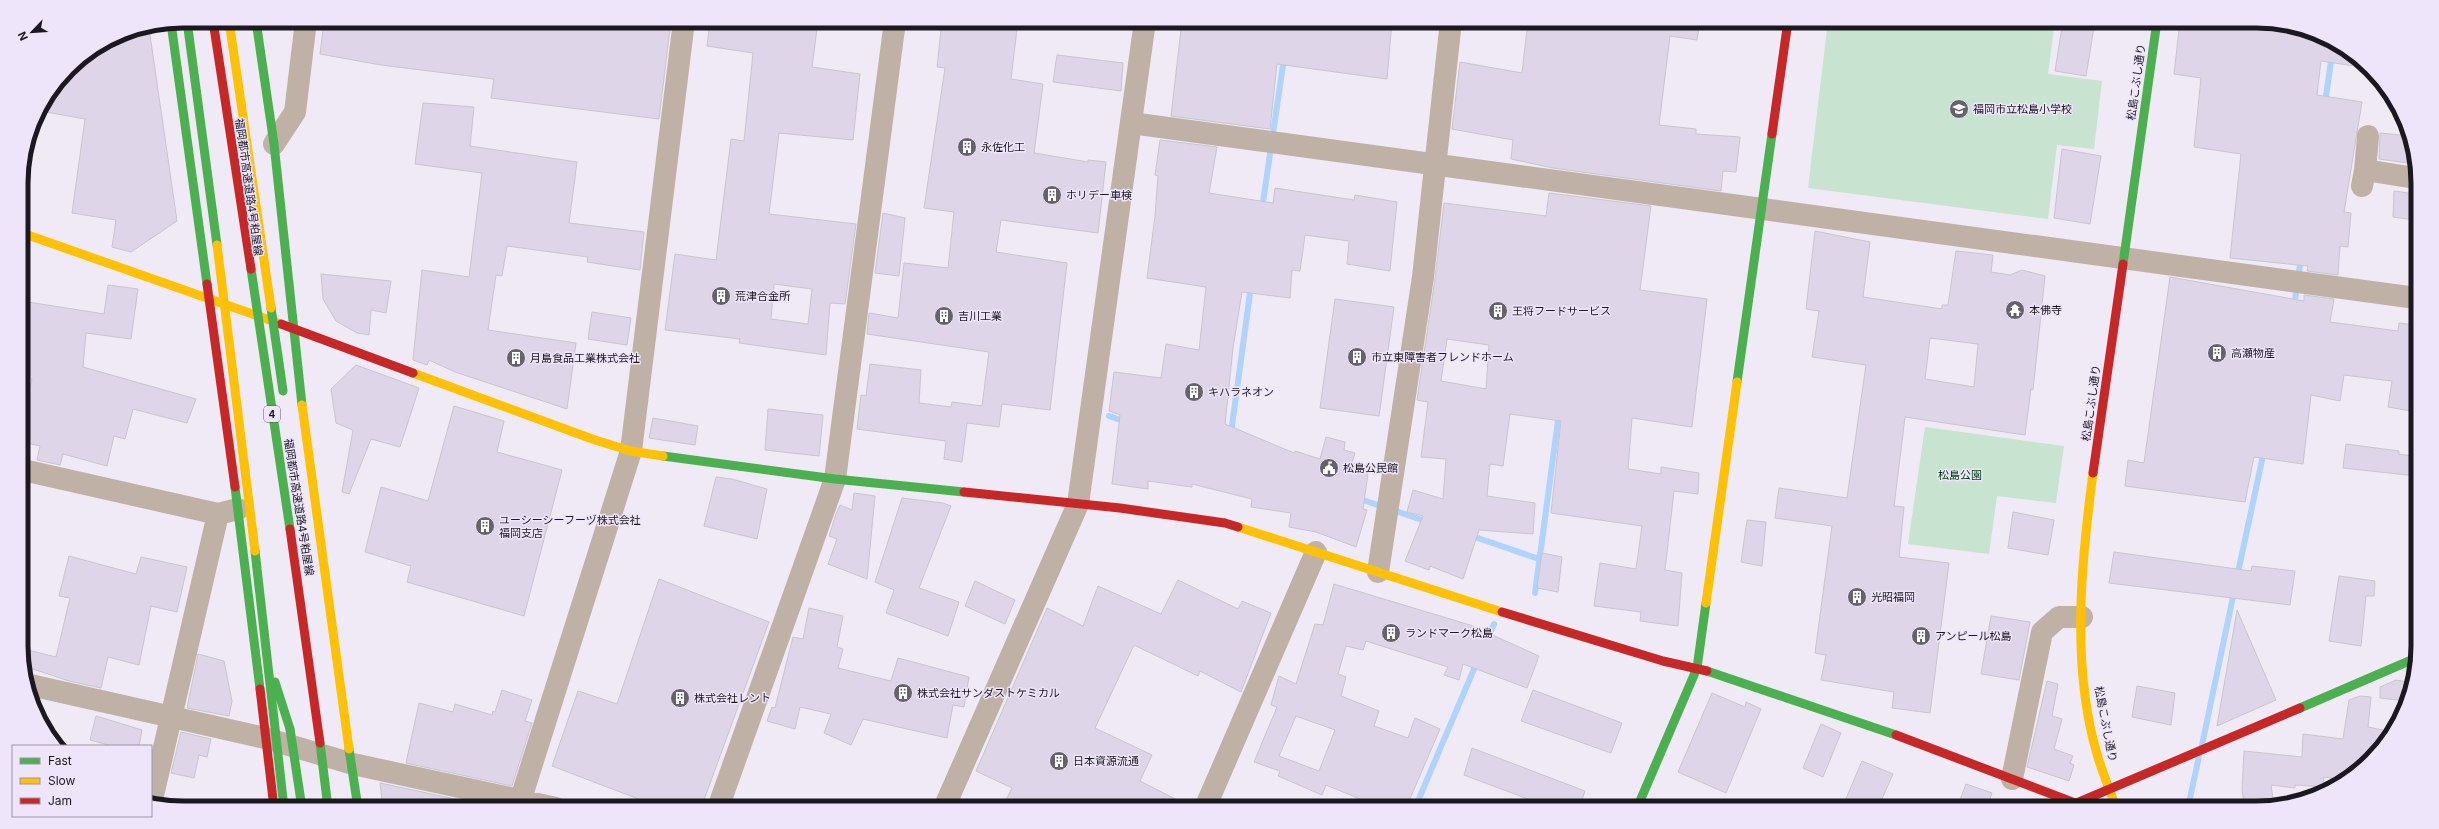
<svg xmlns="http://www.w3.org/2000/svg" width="2439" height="829" font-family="Inter,'Noto Sans JP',sans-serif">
<rect width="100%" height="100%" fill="#efeaf6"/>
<!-- green -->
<path fill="#c8e3cf" d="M1828 21H2055L2048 74 2102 81 2094 149 2057 145 2048 219 1808 188Z
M1925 427 2064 446 2056 503 1997 496 1989 554 1908 544Z"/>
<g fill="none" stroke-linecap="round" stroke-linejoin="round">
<!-- stream -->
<path stroke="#afd3fc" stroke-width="6" d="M2325 103 2334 41
M1262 209 1284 58
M2294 307 2301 258
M1109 416 1126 422
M1231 433 1251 286
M1357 498 1428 522
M1469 535 1539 559
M2237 577 2264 451
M1535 593 1559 413
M1487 641 1494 624
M2202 745 2234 592
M1415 808 1477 662
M2188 808 2199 756"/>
</g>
<!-- building -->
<path fill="#dfd5e9" stroke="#c8c5cd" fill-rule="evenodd" d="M324 21H671L659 119 491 98 494 79 381 65 320 54Z
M710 21H818L812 67 860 74 853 140 779 133 769 214 856 224 845 304 830 303 826 355 739 343 740 339 665 330 675 254 716 260 731 139 744 141 753 53 707 46ZM774 284 812 289 808 324 771 319Z
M942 21H1018L1011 79 1043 84 1034 153 1088 162V160L1106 162 1098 233 1001 220 996 252 1067 263 1050 410 1002 404 999 427 967 423 962 462 944 459 946 441 857 429 861 395 866 396 870 364 921 370 919 403 951 407 952 402 982 406 989 352 867 334 869 313 898 318 904 263 948 268 954 212 924 208 945 68 937 67Z
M1182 21H1392L1387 79 1277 64 1270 129 1171 116Z
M1528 21H1700L1697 40 1670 36 1659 125 1696 129V134L1740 137 1736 172 1723 171 1721 191 1553 168 1511 159 1513 140 1452 129 1460 62 1522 73Z
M2063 21H2095L2086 76 2055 71Z
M2180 21H2256L2298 27 2337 43 2368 68 2321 61 2317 95 2362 102 2344 212 2351 213 2348 247 2340 246 2338 275 2307 271 2308 266 2230 258 2241 154 2194 147 2201 78 2174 74Z
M149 28 177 221 131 252 112 247 116 220 72 213 85 119 40 111 68 68 121 33Z
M1057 55 1123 63 1121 91 1053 82Z
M423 103 474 107 470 146 577 162 569 223 644 232 640 270 587 262 588 257 507 246 502 276 496 275 488 330 576 343 567 409 455 372 429 360 427 365 413 360 422 270 469 277 482 173 415 164Z
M2380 133 2410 136 2415 151V164L2379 159Z
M1160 140 1217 147 1209 193 1273 203 1275 188 1354 200 1355 195 1397 202 1390 271 1347 264 1349 241 1305 235 1300 271 1292 270 1290 298 1242 292 1233 348 1225 424 1294 453 1295 451 1320 459 1326 437 1345 442 1344 450 1355 453 1352 463 1369 466 1363 509 1367 510 1356 547 1316 532 1289 527 1291 513 1251 507 1252 499 1192 484V487L1148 481V489L1112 484 1120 415 1109 411 1114 372 1161 378 1166 344 1199 350 1206 287 1147 278 1155 216 1158 176 1155 175Z
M2062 149 2101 156 2090 224 2054 218Z
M2394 191 2415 194V220L2393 217Z
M1549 193 1651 206 1640 290 1707 299 1692 427 1632 418 1628 469 1661 474V467L1699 473 1698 494 1674 491 1665 570 1682 573 1678 626 1640 621 1641 612 1594 606 1600 563 1636 569 1642 526 1551 513 1561 421 1510 414 1503 466 1490 464 1487 496 1535 503 1533 534 1479 530 1463 579 1430 566 1429 570 1405 561 1423 516 1407 512 1413 490 1443 499 1446 459 1421 457 1428 402 1417 400 1435 279 1444 203 1546 216ZM1447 339 1489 345 1486 389 1441 381Z
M883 213 905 218 899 276 875 273Z
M1815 231 1870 242 1863 297 1942 309V305H1948L1956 251 1993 255 1991 272 2010 275 2022 270 2045 276 2033 390 2031 389 2025 435 1905 417 1894 506 1904 507 1899 557 1949 563 1930 713 1892 708 1894 692 1821 680 1826 655 1815 653 1832 526 1775 518 1779 488 1847 498 1866 365 1812 357 1819 311 1806 309ZM1930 338 1978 344 1974 387 1925 379Z
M321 274 391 281 386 313 371 310 369 335 357 333 336 321 323 299Z
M2170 277 2304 301V295L2334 299 2330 322 2398 331 2399 323 2416 325 2417 412 2388 407 2392 381 2344 375 2340 401 2311 395 2303 464 2254 457 2245 502 2125 486 2128 460 2144 463Z
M108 285 138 289 131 339 86 333 83 367 196 399 187 423 133 409 125 439 114 436 107 466 63 454 60 465 37 460 40 446 23 442V418L32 379 22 377V301L104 314Z
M1335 299 1394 307 1379 416 1320 408Z
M592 312 631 318 627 345 588 339Z
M356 365 419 388 400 447 371 439 349 494 342 492 353 430 336 423 331 389Z
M454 406 504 421 497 452 562 470 524 616 407 582 411 566 365 552 381 487 428 501Z
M768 409 823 415 819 456 765 450Z
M653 418 698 426 695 445 649 438Z
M2346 444 2399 451V454L2417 457V476L2343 468Z
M716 477 732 479 767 489 757 539 704 526Z
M854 493 875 496 867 579 828 564 837 539 829 536 836 514 840 505 852 510Z
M902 498 943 503 951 506 919 588 959 602 948 636 886 613 894 590 875 582Z
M2013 512 2054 520 2048 555 2008 548Z
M1747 520 1766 522 1762 566 1741 562Z
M2114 552 2251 571 2252 566 2295 571 2290 605 2109 583Z
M1542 553 1562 557 1558 592 1537 588Z
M69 556 136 574 141 557 187 567 177 612 151 606 139 665 108 657 101 688 69 681 24 666V649L56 657 70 598 59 596Z
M2339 576 2375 581 2374 596H2366L2361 646 2329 641Z
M659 579 769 622 701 808H662L552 766 578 691 617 704Z
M1178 580 1238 609 1242 601 1271 613 1241 692 1200 671 1198 676 1134 645 1095 728 1152 755 1140 781 1193 808H1002L1012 788 976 771 1047 608 1083 626 1098 586 1161 614Z
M975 581 1015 600 1005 624 965 606Z
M1334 584 1470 625 1539 656 1527 688 1463 664 1459 680 1444 675 1448 667 1366 641 1363 650 1346 646 1338 674 1346 677 1341 696 1379 711 1374 726 1408 738 1415 718 1440 729 1406 808H1382L1326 785 1322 795 1278 776 1280 771 1254 762 1277 707 1271 705 1279 676 1296 684 1315 624 1323 625ZM1296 716 1335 730 1319 771 1279 756Z
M809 608 843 616 837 647 843 649 838 668 891 681 898 658 969 677 964 707 953 705 947 738 863 719 851 745 824 733 831 714 800 707 795 729 767 721 772 707 775 708 793 637 803 639Z
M2237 610 2276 700 2217 726Z
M1991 616 2030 622 2019 680 1981 674Z
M198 654 224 661 232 701 229 716 187 708Z
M2396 680 2413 683 2407 701 2380 698V687Z
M2047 681 2058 684 2052 716 2062 719 2054 749 2073 756 2070 763 2074 765 2069 781 2027 767Z
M2137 686 2175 693 2171 725 2132 717Z
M502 690 532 700 525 721 532 723 512 786 406 763 419 703 453 712 455 704 492 715 493 711 495 712Z
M1533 690 1622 723 1611 753 1521 721Z
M1712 693 1745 707 1746 702 1761 709 1726 793 1678 772Z
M2360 696 2371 697 2368 727 2393 732 2355 774 2345 780 2324 777 2323 787 2295 785V788L2271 785 2274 806 2245 808 2242 790 2244 751 2302 757 2303 734 2343 739 2349 700Z
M96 716 142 730 139 746H112L90 740Z
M1821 724 1841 733 1823 777 1803 768Z
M181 732 211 739 207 757 199 755 194 778 171 773Z
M1472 748 1585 791 1579 808H1552L1464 775Z
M1862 761 1893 774 1878 808H1842Z
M380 783 497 808H383Z
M1966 784 1992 793 1987 808H1957Z"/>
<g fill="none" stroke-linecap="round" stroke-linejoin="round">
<!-- street -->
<path stroke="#c0b1a6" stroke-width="22" d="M1131 123 2416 298
M274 144 295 112 306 21
M2365 170 2368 136
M2362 186 2365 170 2415 178
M23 470 218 514
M1378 572 1423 277 1451 21
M26 684 265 738 353 764 556 808
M2012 779 2042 632 2059 617H2082
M151 804 218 514 238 509
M518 808 631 451 684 21
M718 808 835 479 895 21
M944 808 1078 504 1145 21
M1205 808 1316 552"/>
<!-- fast -->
<path stroke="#4caf50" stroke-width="9" d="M256 21 274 144 302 405
M171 23 207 284
M2123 264 2157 21
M1737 382 1772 134
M663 456 835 479 964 492
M235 487 260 689
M1707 671 1896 735
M275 682 290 729
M2300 708 2416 658
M349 749 358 808
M1637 808 1697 668 1706 603"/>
<!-- slow -->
<path stroke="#ffc107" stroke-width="9" d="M22 233 281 324
M413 373 595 440 631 451 663 456
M302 405 349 749
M2093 473C2081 563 2071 666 2097 754 2102 772 2110 790 2116 808
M1238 527 1502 612
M1706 603 1737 382"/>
<!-- jam -->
<path stroke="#c62828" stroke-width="9" d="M1772 134 1788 21
M207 284 235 487
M281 324 413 373
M2093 473 2123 264
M964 492 1120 508 1225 523 1238 527
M1502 612 1663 661 1707 671
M260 689 273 799
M1896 735 2075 803
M2065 808 2300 708"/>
<!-- fast-bridge -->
<path stroke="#4caf50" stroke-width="9" d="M187 21 217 245
M251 269 290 529
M271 308 283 391
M255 551 284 808
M290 729 302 808
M320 743 328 808"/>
<!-- slow-bridge -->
<path stroke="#ffc107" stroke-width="9" d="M229 21 271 308
M217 245 255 551"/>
<!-- jam-bridge -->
<path stroke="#c62828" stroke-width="9" d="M213 21 251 269
M290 529 320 743"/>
</g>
<!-- icons -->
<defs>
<symbol id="school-disc" viewBox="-11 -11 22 22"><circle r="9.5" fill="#65626a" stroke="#eee5fb"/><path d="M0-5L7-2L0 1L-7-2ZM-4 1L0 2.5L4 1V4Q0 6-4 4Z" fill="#fff"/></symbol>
<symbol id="building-disc" viewBox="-11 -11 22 22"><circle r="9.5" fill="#65626a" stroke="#eee5fb"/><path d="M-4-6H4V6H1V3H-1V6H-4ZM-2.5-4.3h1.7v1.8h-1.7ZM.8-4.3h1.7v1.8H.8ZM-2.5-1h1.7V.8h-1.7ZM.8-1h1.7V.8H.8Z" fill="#fff"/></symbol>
<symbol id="temple-disc" viewBox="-11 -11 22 22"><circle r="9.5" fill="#65626a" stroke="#eee5fb"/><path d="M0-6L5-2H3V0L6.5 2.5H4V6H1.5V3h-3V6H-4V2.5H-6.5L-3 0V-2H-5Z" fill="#fff"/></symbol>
<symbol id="civic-disc" viewBox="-11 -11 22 22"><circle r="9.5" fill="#65626a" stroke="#eee5fb"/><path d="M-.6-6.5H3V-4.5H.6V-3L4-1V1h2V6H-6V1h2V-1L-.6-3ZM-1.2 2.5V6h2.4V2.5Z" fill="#fff"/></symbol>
</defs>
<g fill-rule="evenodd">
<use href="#school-disc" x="1948" y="98" width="22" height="22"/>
<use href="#building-disc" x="956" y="136" width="22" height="22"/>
<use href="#building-disc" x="1041" y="184" width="22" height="22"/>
<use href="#building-disc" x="710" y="285" width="22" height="22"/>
<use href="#temple-disc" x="2004" y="299" width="22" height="22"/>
<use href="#building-disc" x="1487" y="300" width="22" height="22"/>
<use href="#building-disc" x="933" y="305" width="22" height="22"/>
<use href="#building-disc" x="2206" y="342" width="22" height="22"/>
<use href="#building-disc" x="1346" y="346" width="22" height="22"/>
<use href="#building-disc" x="505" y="347" width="22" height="22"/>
<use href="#building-disc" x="1183" y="381" width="22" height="22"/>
<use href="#civic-disc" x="1318" y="457" width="22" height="22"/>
<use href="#building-disc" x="474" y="515" width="22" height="22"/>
<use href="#building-disc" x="1846" y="586" width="22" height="22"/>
<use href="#building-disc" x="1380" y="622" width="22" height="22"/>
<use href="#building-disc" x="1910" y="625" width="22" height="22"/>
<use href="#building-disc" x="892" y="682" width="22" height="22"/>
<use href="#building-disc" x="669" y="687" width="22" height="22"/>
<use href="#building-disc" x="1048" y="750" width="22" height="22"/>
</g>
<g text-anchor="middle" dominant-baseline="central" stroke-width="3" stroke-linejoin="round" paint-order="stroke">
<!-- shield labels -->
<rect fill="#eee5fb" stroke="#5a5661" stroke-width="1" x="264" y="406" width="16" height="16" rx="3"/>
<g font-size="10" font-weight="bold" fill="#1b181f">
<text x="272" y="414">4</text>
</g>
<!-- street labels -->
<g font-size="11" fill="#1b181f" stroke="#eee5fb">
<text transform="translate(2136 82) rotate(-82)">松島こぶし通り</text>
<text transform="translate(249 187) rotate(82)">福岡都市高速道路4号粕屋線</text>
<text transform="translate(2091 403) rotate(-82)">松島こぶし通り</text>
<text transform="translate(299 507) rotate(81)">福岡都市高速道路4号粕屋線</text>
<text transform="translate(2106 724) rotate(79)">松島こぶし通り</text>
</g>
<!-- poi labels -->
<g font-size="11" fill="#1b181f" stroke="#eee5fb" text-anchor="start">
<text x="1973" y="109">福岡市立松島小学校</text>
<text x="981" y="147">永佐化工</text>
<text x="1066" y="195">ホリデー車検</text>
<text x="735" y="296">荒津合金所</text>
<text x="2029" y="310">本佛寺</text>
<text x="1512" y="311">王将フードサービス</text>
<text x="958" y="316">吉川工業</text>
<text x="2231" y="353">高瀬物産</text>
<text x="1371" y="357">市立東障害者フレンドホーム</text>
<text x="530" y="358">月島食品工業株式会社</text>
<text x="1208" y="392">キハラネオン</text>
<text x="1343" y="468">松島公民館</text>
<text x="499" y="520">ユーシーシーフーヅ株式会社<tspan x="499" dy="13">福岡支店</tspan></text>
<text x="1871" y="597">光昭福岡</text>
<text x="1405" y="633">ランドマーク松島</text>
<text x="1935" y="636">アンピール松島</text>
<text x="917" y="693">株式会社サンダストケミカル</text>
<text x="694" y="698">株式会社レント</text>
<text x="1073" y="761">日本資源流通</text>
</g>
<!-- park labels -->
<g font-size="11" fill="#023c14" stroke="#eee5fb">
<text x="1960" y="475">松島公園</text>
</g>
</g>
<!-- crop -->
<path d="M0 0H2439V829H0ZM183 28H2256A155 155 0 0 1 2411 183V646A155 155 0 0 1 2256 801H183A155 155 0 0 1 28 646V183A155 155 0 0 1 183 28Z" fill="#eee5fb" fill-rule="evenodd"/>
<path fill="none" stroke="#1b181f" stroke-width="5" d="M183 28H2256A155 155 0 0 1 2411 183V646A155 155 0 0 1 2256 801H183A155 155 0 0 1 28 646V183A155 155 0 0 1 183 28Z"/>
<!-- legend -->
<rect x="12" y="745" width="140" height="72" fill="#eee5fb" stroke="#9a93a3"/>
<rect x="20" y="758" width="20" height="6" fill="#4caf50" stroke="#9a93a3"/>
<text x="48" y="765" font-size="12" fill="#1b181f">Fast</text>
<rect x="20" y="778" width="20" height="6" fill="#ffc107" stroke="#9a93a3"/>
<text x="48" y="785" font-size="12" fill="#1b181f">Slow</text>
<rect x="20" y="798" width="20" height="6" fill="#c62828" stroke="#9a93a3"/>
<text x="48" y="805" font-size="12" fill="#1b181f">Jam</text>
<!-- north arrow -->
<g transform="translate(32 32) rotate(245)" stroke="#eee5fb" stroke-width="3" paint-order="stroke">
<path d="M0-3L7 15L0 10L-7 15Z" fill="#1b181f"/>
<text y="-6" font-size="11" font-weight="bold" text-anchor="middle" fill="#1b181f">N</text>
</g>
</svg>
